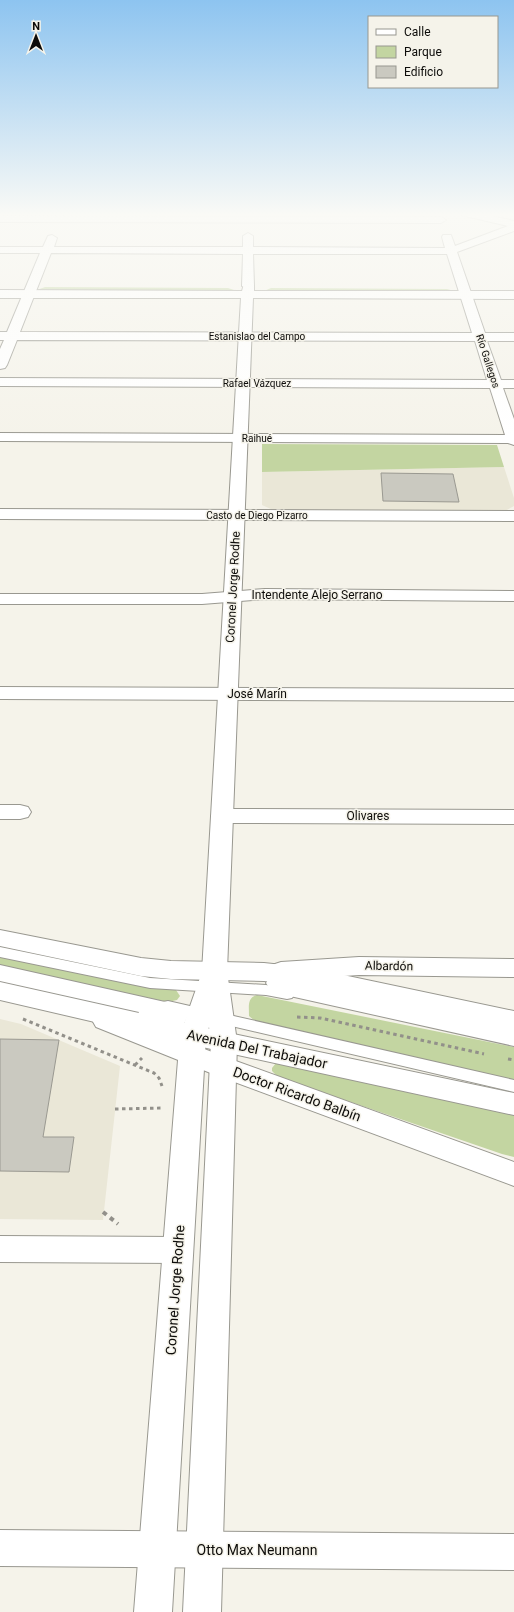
<svg xmlns="http://www.w3.org/2000/svg" width="514" height="1612" font-family="Roboto,sans-serif">
<rect width="100%" height="100%" fill="#f5f3ea"/>
<!-- built -->
<path fill="#eae7d7" d="M0 213H49L48 215 41 217 0 216Z
M504 467 514 498V506L505 511 273 510 262 505V472Z
M0 1019 21 1024 120 1066 103 1220 0 1219Z"/>
<!-- green -->
<path fill="#c3d5a1" d="M134 213H213L226 217 132 218Z
M270 213H434L435 217H258Z
M45 287 228 288 234 290H37Z
M271 288 447 289 454 291H264Z
M262 444 497 445 504 467 262 472Z
M0 955 176 990 180 996 177 1000 168 1002 0 966Z
M257 995 514 1047V1081L256 1022 249 1016C249 1006 247 998 257 995Z
M276 1063 514 1113V1157L502 1154 278 1077 272 1071V1068Z"/>
<!-- building -->
<path fill="#cac9c0" stroke="#9a9991" d="M381 473 453 474 459 502 383 501Z
M0 1039 59 1040 43 1137H74L69 1172 0 1171Z"/>
<g fill="none" stroke-linecap="round" stroke-linejoin="round">
<defs>
<path id="service" d="M0 947 150 978 266 985 292 990 295 994 292 998 287 999 266 995 150 988 0 957Z
M168 1001 514 1080V1092L163 1010 160 1006 163 1002Z"/>
<path id="pedestrian" d="M0 965 174 1004 182 1006 188 1015 184 1024C170 1031 154 1026 140 1022L137 1016 139 1012 0 981Z
M280 973 514 1023V1046L272 992 266 983 269 978Z"/>
<path id="minor" d="M460 213H478L514 221V231L457 252 485 333H514V341H487L501 380H514V388H503L514 419V445L508 443 0 441V433L505 435 490 388 0 386V378L487 380 475 341 17 340 7 365 5 368 0 369V349L4 340H0V332H7L40 253H0V247H43L48 236 52 235 57 238 54 247H243V236L248 233 253 236V247L445 248 442 237 443 235H451L455 246 508 226 461 215ZM51 253 243 254 242 286 248 289 254 286 253 254H447L472 333 20 332Z
M0 216 441 217 446 220 441 223 0 222Z
M0 509 514 511V521L0 519Z
M265 589 514 591V601L265 599 202 604H0V594H202Z
M0 687 514 689V701L0 699Z
M0 805H20L28 807 31 812 28 817 20 819H0Z
M222 809 514 810V824L222 823 214 821 211 816 214 811Z
M359 957 514 959V977L359 975 281 980 272 977 268 971 272 965 281 962Z
M105 1011 233 1060 514 1162V1186L213 1074 96 1027 92 1020 96 1013Z
M0 1236 178 1237 189 1241 193 1250 189 1259 178 1263 0 1262Z
M0 1530 514 1534V1570L0 1566Z"/>
<path id="secondary" d="M248 283 254 286V291H514V299L253 298 227 971 237 1042 221 1612H183L211 1042 209 1027 206 1035 172 1612H134L180 1035 202 972 241 298H0V290L242 291 244 284Z"/>
<path id="primary" d="M0 930 141 958 171 961 264 963 310 968 514 1011V1029L310 986 264 981 171 979 141 976 0 946Z
M0 982 224 1032 514 1093V1115L224 1052 0 1000Z"/>
</defs>
<!-- service casing -->
<use href="#service" stroke="#999890" stroke-width="2"/>
<!-- pedestrian casing -->
<use href="#pedestrian" stroke="#999890" stroke-width="2"/>
<!-- minor casing -->
<use href="#minor" stroke="#999890" stroke-width="2"/>
<!-- secondary casing -->
<use href="#secondary" stroke="#999890" stroke-width="2"/>
<!-- primary casing -->
<use href="#primary" stroke="#999890" stroke-width="2"/>
<!-- path-far1 -->
<path stroke="#92908a" stroke-width="3" stroke-dasharray="3.5 3.5" stroke-linecap="butt" d="M297 1017 320 1018 484 1054
M23 1019 154 1073 159 1078 162 1086
M508 1059 514 1060
M135 1065 142 1058
M115 1109 163 1108"/>
<!-- path -->
<path stroke="#92908a" stroke-width="4" stroke-dasharray="4.5 4.5" stroke-linecap="butt" d="M103 1212 118 1224"/>
<!-- service -->
<use href="#service" fill="#fff" fill-rule="evenodd"/>
<!-- pedestrian -->
<use href="#pedestrian" fill="#fff" fill-rule="evenodd"/>
<!-- minor -->
<use href="#minor" fill="#fff" fill-rule="evenodd"/>
<!-- secondary -->
<use href="#secondary" fill="#fff" fill-rule="evenodd"/>
<!-- primary -->
<use href="#primary" fill="#fff" fill-rule="evenodd"/>
</g>
<!-- sky -->
<linearGradient id="sky" x2="0" y2="1"><stop stop-color="#8dc4f0"/><stop offset="0.49" stop-color="#fafaf6"/><stop offset="1" stop-color="#fafaf6" stop-opacity="0"/></linearGradient>
<rect width="514" height="438" fill="url(#sky)"/>
<g text-anchor="middle" dominant-baseline="central" stroke-width="3" stroke-linejoin="round" paint-order="stroke">
<!-- far-street labels -->
<g font-size="10" fill="#0d0c0a" stroke="#f5f3ea">
<text x="257" y="336">Estanislao del Campo</text>
<text transform="translate(488 361) rotate(72)">Río Gallegos</text>
<text x="257" y="383">Rafael Vázquez</text>
<text x="257" y="438">Raihué</text>
<text x="257" y="515">Casto de Diego Pizarro</text>
</g>
<!-- street labels -->
<g font-size="12" fill="#0d0c0a" stroke="#f5f3ea">
<text transform="translate(233 587) rotate(-87)">Coronel Jorge Rodhe</text>
<text x="317" y="595">Intendente Alejo Serrano</text>
<text x="257" y="694">José Marín</text>
<text x="368" y="816">Olivares</text>
<text transform="translate(389 966) rotate(1)">Albardón</text>
</g>
<!-- near-street labels -->
<g font-size="14" fill="#0d0c0a" stroke="#f5f3ea">
<text transform="translate(257 1049) rotate(12)">Avenida Del Trabajador</text>
<text transform="translate(297 1094) rotate(20)">Doctor Ricardo Balbín</text>
<text transform="translate(175 1290) rotate(-86)">Coronel Jorge Rodhe</text>
<text x="257" y="1550">Otto Max Neumann</text>
</g>
</g>
<!-- legend -->
<rect x="368" y="16" width="130" height="72" fill="#f5f3ea" stroke="#989790"/>
<rect x="376" y="29" width="20" height="6" fill="#ffffff" stroke="#989790"/>
<text x="404" y="36" font-size="12" fill="#0d0c0a">Calle</text>
<rect x="376" y="46" width="20" height="12" fill="#c3d5a1" stroke="#989790"/>
<text x="404" y="56" font-size="12" fill="#0d0c0a">Parque</text>
<rect x="376" y="66" width="20" height="12" fill="#cac9c0" stroke="#989790"/>
<text x="404" y="76" font-size="12" fill="#0d0c0a">Edificio</text>
<!-- north arrow -->
<g transform="translate(36 36)" stroke="#f5f3ea" stroke-width="3" paint-order="stroke">
<path d="M0-3L7 15L0 10L-7 15Z" fill="#0d0c0a"/>
<text y="-6" font-size="11" font-weight="bold" text-anchor="middle" fill="#0d0c0a">N</text>
</g>
</svg>
